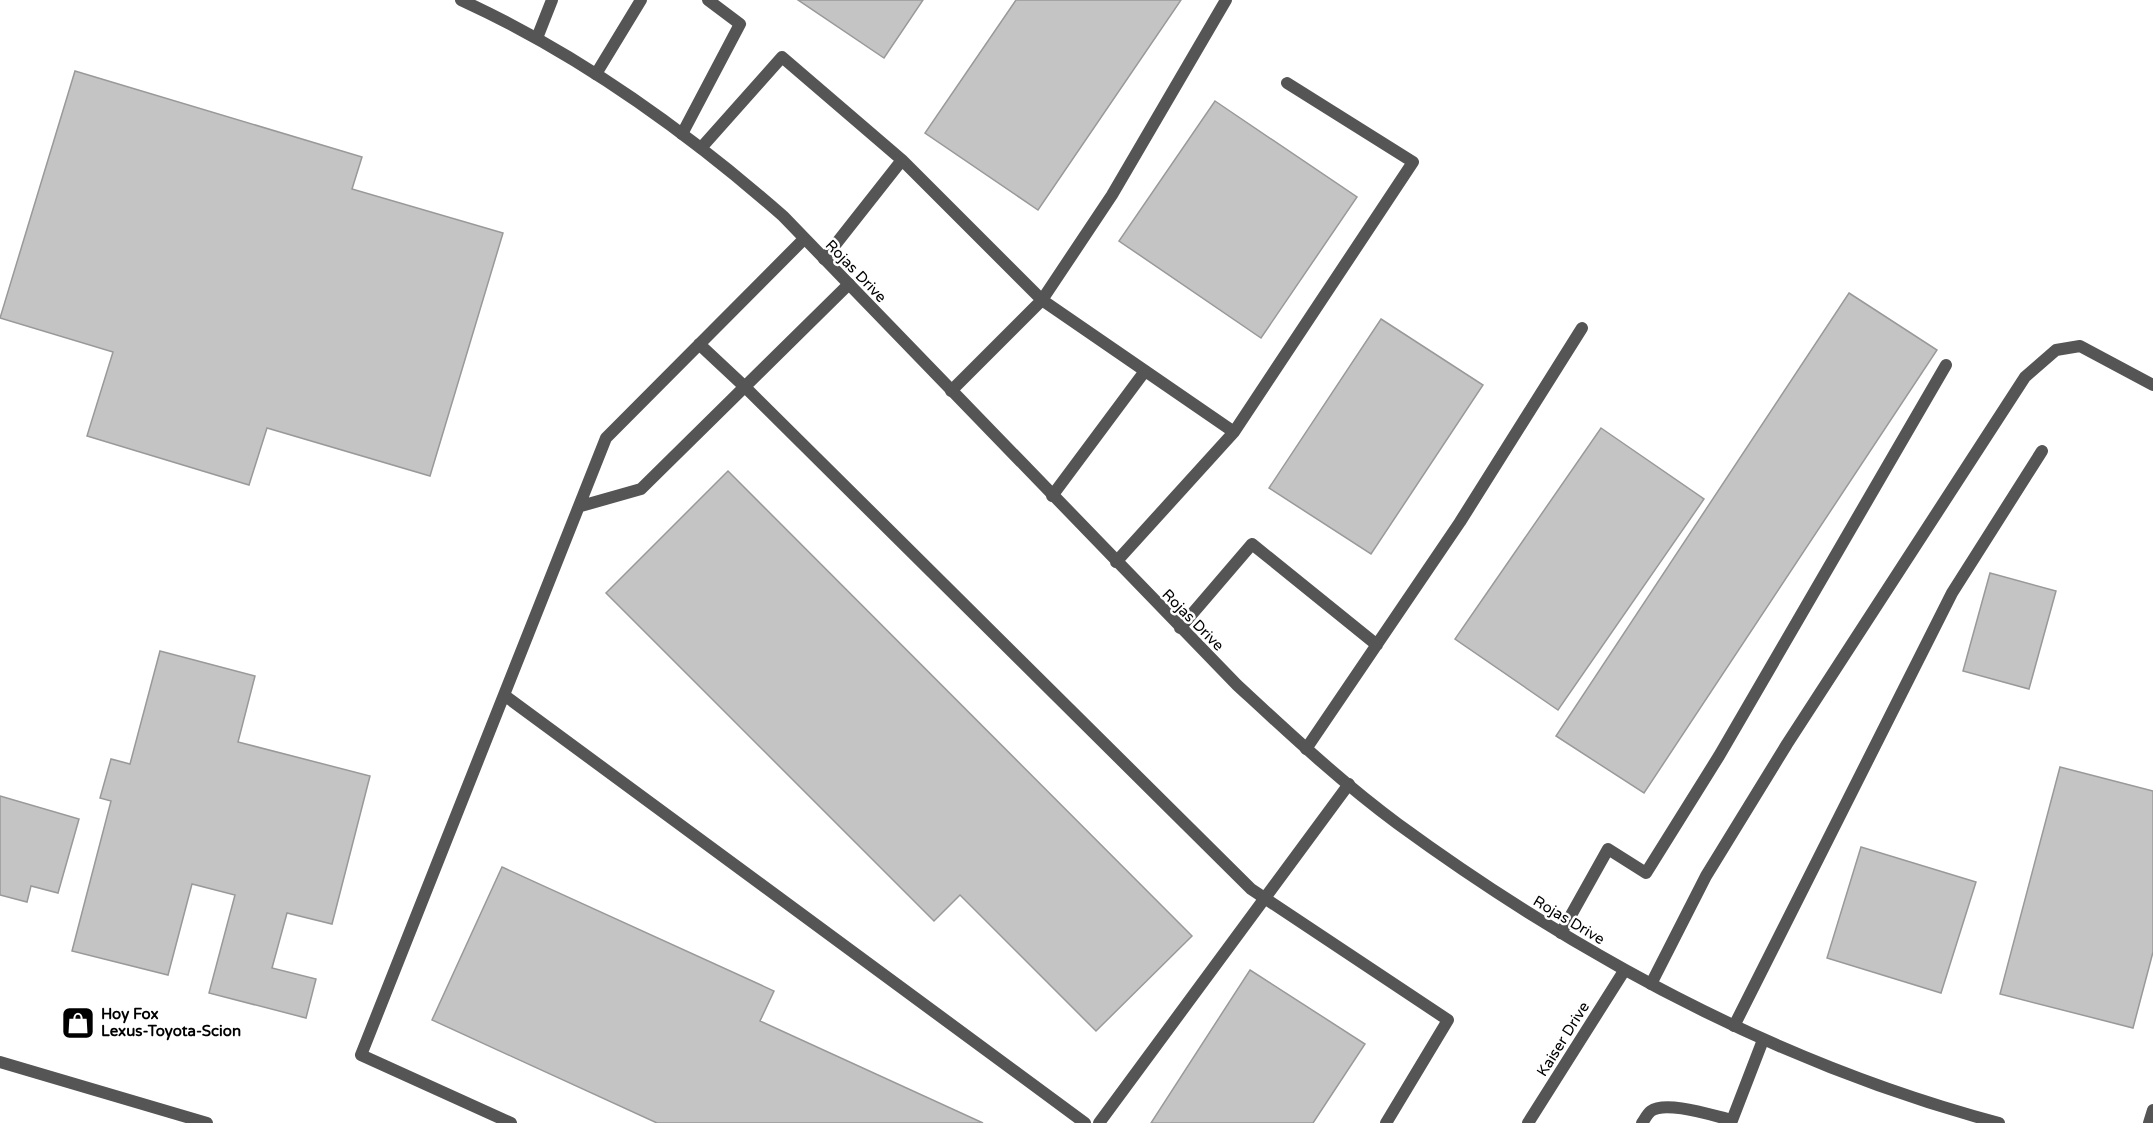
<svg xmlns="http://www.w3.org/2000/svg" width="2153" height="1123" font-family="'Varela Round',sans-serif">
<rect width="100%" height="100%" fill="#fff"/>
<!-- building -->
<path fill="#c4c4c4" stroke="#999" stroke-width="1.5" d="M798 0H923L884 58Z
M1016 0H1181L1038 210 925 133Z
M75 71 362 157 352 189 503 233 430 476 267 428 249 485 87 436 113 352 0 318Z
M1215 101 1357 197 1261 338 1119 241Z
M1849 293 1937 350 1644 793 1556 736Z
M1381 319 1483 385 1371 554 1269 488Z
M1601 428 1704 499 1558 710 1455 639Z
M728 471 1192 936 1096 1031 960 895 934 921 606 593Z
M1990 573 2056 591 2029 689 1963 671Z
M160 651 255 676 238 742 370 776 332 924 287 913 272 968 316 979 306 1018 209 993 235 895 192 884 168 975 72 951 111 801 100 798 111 759 130 764Z
M2060 767 2153 791V952L2133 1028 2000 994Z
M0 796 79 819 58 893 31 886 27 902 0 895Z
M1861 847 1976 882 1941 993 1827 958Z
M502 867 774 991 760 1021 983 1123H657L432 1020Z
M1250 970 1365 1044 1313 1123H1151Z"/>
<g fill="none" stroke-linecap="round" stroke-linejoin="round">
<!-- service -->
<path stroke="#555" stroke-width="12" d="M537 38 552 0
M596 74 641 0
M682 134 740 24 708 0
M701 148 782 57 902 160
M824 259 902 160 1042 300 1234 432
M699 344 745 387 1251 889 1448 1020 1386 1123
M951 391 1042 300 1112 195 1226 0
M1052 496 1145 371
M581 506 641 489 849 284
M1116 562 1234 432 1413 162 1287 83
M1180 628 1252 544 1377 645
M504 695 1085 1123
M1306 749 1460 522 1582 328
M1561 933 1608 849 1646 873 1719 756 1946 365
M1651 984 1706 876 1787 744 2025 377 2056 350 2080 346 2153 385
M1734 1026 1952 593 2042 451
M0 1062 207 1123
M511 1123 361 1055 606 438 804 239
M1099 1123 1349 784
M1642 1123C1645 1119 1647 1114 1651 1111 1666 1100 1714 1116 1732 1120
M1731 1123 1763 1040
M2149 1123 2153 1110"/>
<!-- minor -->
<path stroke="#555" stroke-width="12" d="M1528 1123 1624 971"/>
<!-- tertiary -->
<path stroke="#555" stroke-width="12" d="M461 0C579 54 685 130 783 216L1237 685C1289 733 1341 782 1398 824 1580 957 1781 1065 1999 1123"/>
</g>
<!-- icons -->
<defs>
<symbol id="shop-square" viewBox="-11 -11 22 22"><rect x="-9" y="-9" width="18" height="18" rx="4" fill="#000" stroke="#fff"/><path d="M-5-2.5h2.3a2.7 3.5 0 0 1 5.4 0H5L5.5 6h-11ZM-1.5-2.5h3a1.5 2.3 0 0 0-3 0Z" fill="#fff"/></symbol>
</defs>
<g fill-rule="evenodd">
<use href="#shop-square" x="59" y="1004" width="38" height="38"/>
</g>
<g text-anchor="middle" dominant-baseline="central" stroke-width="5" stroke-linejoin="round" paint-order="stroke">
<!-- street labels -->
<g font-size="15" fill="#000" stroke="#fff">
<text transform="translate(856 271) rotate(46)">Rojas Drive</text>
<text transform="translate(1193 620) rotate(45)">Rojas Drive</text>
<text transform="translate(1569 920) rotate(31)">Rojas Drive</text>
<text transform="translate(1563 1039) rotate(-58)">Kaiser Drive</text>
</g>
<!-- poi labels -->
<g font-size="15" font-weight="bold" fill="#000" stroke="#fff" text-anchor="start">
<text x="101" y="1014">Hoy Fox<tspan x="101" dy="17">Lexus-Toyota-Scion</tspan></text>
</g>
</g>
</svg>
